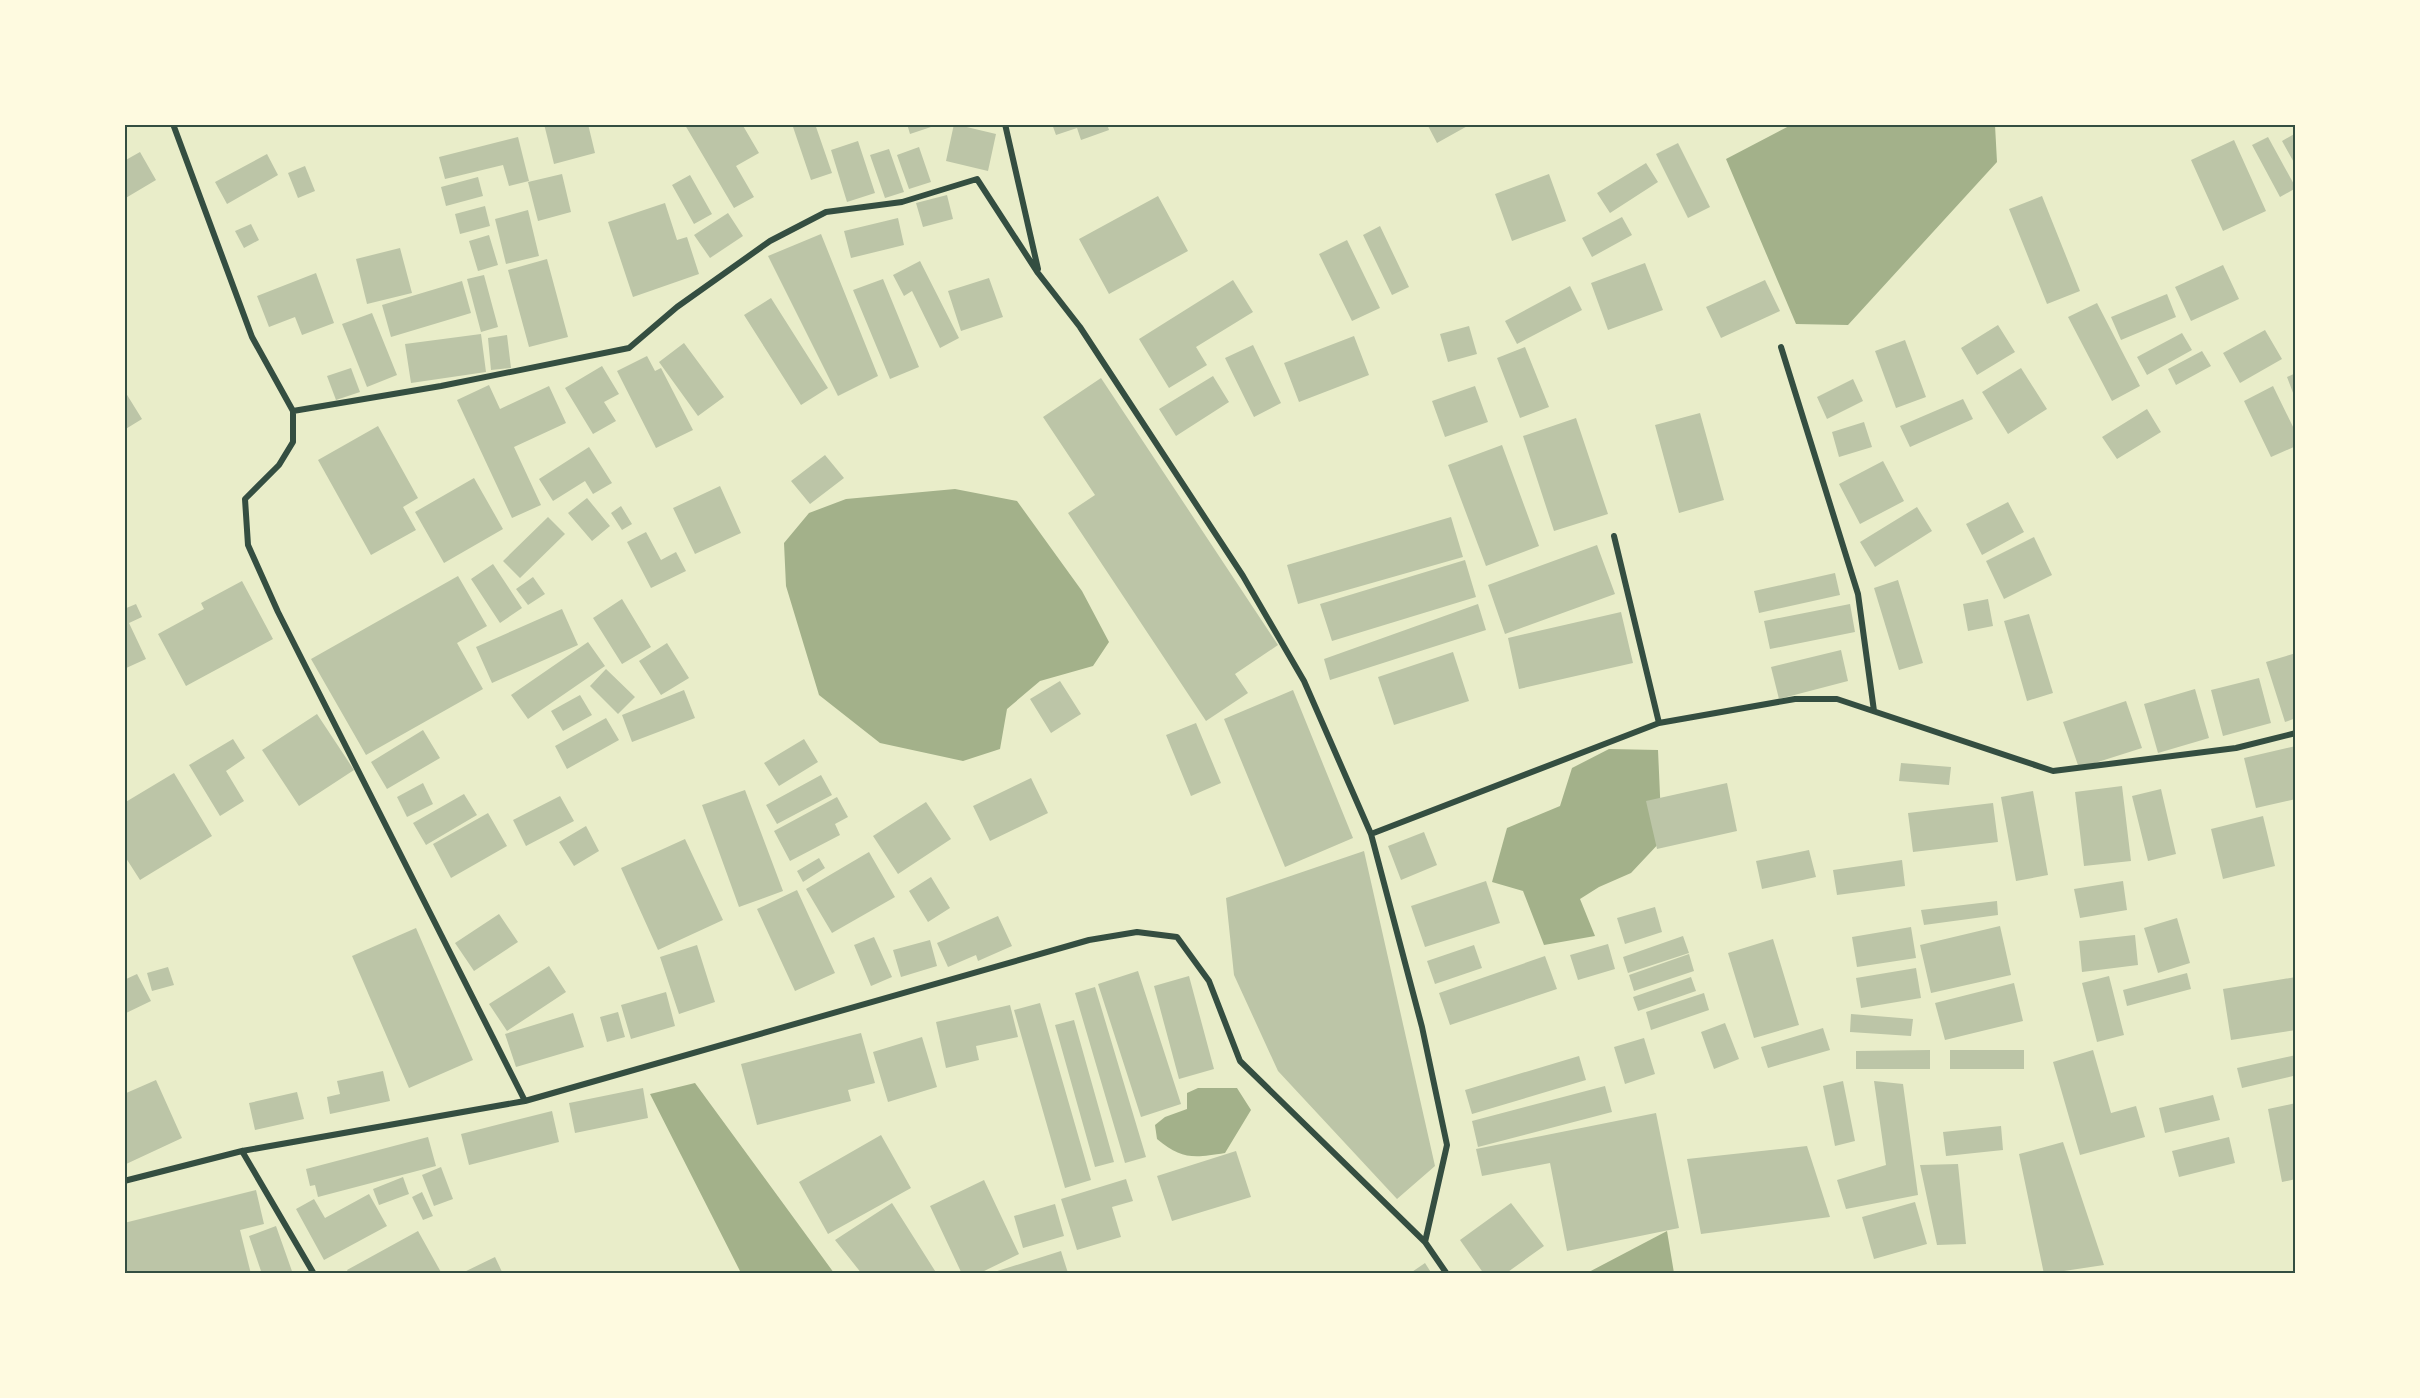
<svg xmlns="http://www.w3.org/2000/svg" width="2420" height="1398" font-family="Spectral,serif">
<rect width="100%" height="100%" fill="#e9edc9"/>
<!-- water -->
<path fill="#a3b18a" d="M1791 125H1995L1997 162 1848 325 1796 324 1726 159Z
M955 489 1017 501 1082 591 1109 642 1093 666 1040 681 1007 709 1000 749 963 761 880 743 819 695 786 586 784 543 809 513 846 499Z
M1609 749 1658 750 1662 840 1631 873 1599 887 1580 899 1595 936 1544 945 1523 891 1492 882 1507 828 1560 806 1572 768Z
M695 1083 834 1273H741L650 1094Z
M1198 1088H1237L1251 1110 1225 1153C1194 1158 1182 1160 1157 1139L1155 1125 1165 1117 1187 1109V1093Z
M1667 1231 1674 1273H1587Z"/>
<!-- building -->
<path fill="#bcc5a7" d="M544 124H588L595 153 554 164Z
M686 124H742L759 153 736 166 754 197 734 208 685 125Z
M792 124H815L832 173 811 180Z
M907 124H937V125L910 134Z
M954 124 996 134 988 171 946 161Z
M1052 124H1107L1109 130 1081 140 1077 128 1056 135Z
M1427 124H1471L1437 143Z
M2296 133V166L2282 141Z
M518 137 529 181 509 186 503 165 445 179 439 157Z
M2268 137 2296 188 2280 197 2252 145Z
M2234 140 2266 211 2223 231 2191 160Z
M858 141 875 193 847 202 831 150Z
M1678 143 1710 207 1688 218 1656 154Z
M919 147 931 182 909 189 897 155Z
M889 149 904 192 885 198 870 155Z
M140 152 156 180 124 199V161Z
M267 154 278 175 227 204 215 182Z
M1646 163 1658 182 1610 213 1597 193Z
M305 166 315 191 298 198 288 173Z
M562 174 571 212 538 221 528 182Z
M1549 174 1566 221 1512 241 1495 194Z
M690 175 712 214 694 224 672 185Z
M478 177 483 196 446 206 441 187Z
M947 195 953 219 923 227 916 203Z
M1158 196 1188 251 1109 294 1079 239Z
M2042 196 2080 291 2047 304 2009 209Z
M665 203 677 240 687 237 699 274 633 297 608 222Z
M485 206 490 226 460 234 455 214Z
M528 210 539 256 506 264 495 219Z
M728 213 743 236 710 258 694 235Z
M1622 217 1632 235 1592 257 1582 238Z
M898 218 904 245 851 258 844 231Z
M251 224 259 240 244 248 235 231Z
M1380 226 1409 287 1392 295 1363 235Z
M821 234 878 376 838 396 768 256Z
M489 235 498 265 478 271 469 241Z
M1347 240 1380 308 1352 321 1319 254Z
M400 248 412 293 367 304 356 259Z
M547 259 568 337 529 347 508 270Z
M920 261 959 338 940 348 912 291 904 296 893 275Z
M1645 263 1663 310 1608 330 1591 283Z
M2223 265 2239 299 2191 321 2175 287Z
M316 273 334 323 302 335 295 317 269 327 257 296Z
M484 275 498 327 481 332 467 279Z
M989 278 1003 317 961 331 948 291Z
M883 279 919 367 890 379 853 290Z
M1233 280 1253 312 1196 347 1207 365 1169 388 1139 339Z
M1765 280 1780 311 1721 338 1706 307Z
M462 281 471 313 391 337 382 305Z
M1570 286 1582 310 1517 344 1505 321Z
M2167 294 2176 317 2121 340 2111 317Z
M771 298 828 388 801 405 744 315Z
M2097 303 2140 386 2112 401 2068 317Z
M372 313 397 375 367 387 342 324Z
M1998 325 2015 352 1977 375 1961 348Z
M1469 326 1477 354 1448 362 1440 334Z
M2265 330 2282 359 2240 383 2223 353Z
M2182 333 2192 350 2147 375 2137 357Z
M481 334 486 372 411 383 405 344Z
M507 335 511 368 491 370 488 338Z
M1354 336 1369 375 1299 402 1284 363Z
M1905 340 1926 397 1896 408 1875 351Z
M684 343 724 397 698 416 659 362Z
M1253 345 1281 403 1254 417 1225 358Z
M1525 347 1549 407 1520 418 1497 358Z
M2202 351 2211 366 2176 385 2168 369Z
M647 356 655 371 661 368 693 430 656 448 617 371Z
M602 366 619 394 604 402 616 421 593 434 565 388Z
M351 368 360 392 336 400 327 376Z
M2021 368 2047 409 2008 434 1982 392Z
M2296 373V398H2295L2287 377Z
M1213 376 1229 402 1176 436 1159 409Z
M1101 378 1278 645 1235 674 1248 693 1206 721 1068 513 1095 495 1043 417Z
M1853 379 1863 401 1827 419 1817 397Z
M489 385 500 409 549 386 566 423 514 447 541 505 512 518 457 400Z
M1475 386 1488 422 1445 437 1432 401Z
M2273 386 2296 433V446L2271 457 2244 401Z
M124 390 142 419 124 430Z
M1963 399 1973 419 1910 447 1900 426Z
M2147 409 2161 432 2117 459 2102 437Z
M1700 413 1724 500 1679 513 1655 425Z
M1576 418 1608 514 1554 531 1523 436Z
M1864 422 1872 447 1839 457 1832 432Z
M378 426 418 498 403 507 416 530 371 555 318 460Z
M1502 445 1539 546 1486 566 1448 465Z
M589 447 612 483 593 494 585 481 553 501 539 479Z
M825 455 844 478 810 504 791 481Z
M1883 461 1904 501 1860 524 1839 484Z
M474 478 503 529 444 563 415 512Z
M720 486 741 533 695 554 673 508Z
M587 498 610 526 592 541 568 513Z
M2008 502 2024 532 1982 555 1966 524Z
M621 506 632 524 622 530 611 513Z
M1917 507 1932 531 1875 567 1860 542Z
M548 517 565 534 520 578 503 561Z
M1451 517 1463 557 1298 604 1287 565Z
M646 532 661 560 676 552 686 571 651 588 627 542Z
M2034 537 2052 575 2004 599 1986 561Z
M1597 545 1615 594 1505 634 1488 585Z
M1465 560 1476 597 1332 641 1320 604Z
M493 564 522 608 500 623 471 579Z
M1835 573 1840 595 1759 613 1754 591Z
M458 576 487 626 457 643 483 689 366 755 311 659Z
M533 577 545 594 528 605 516 589Z
M1898 580 1923 663 1899 670 1874 588Z
M242 581 273 639 186 686 158 634 204 609 201 603Z
M622 599 651 647 622 664 593 618Z
M1988 599 1993 626 1968 631 1963 604Z
M136 604 142 617 129 623 146 659 124 669V609Z
M1478 604 1486 630 1330 680 1324 659Z
M1850 604 1855 632 1770 649 1764 621Z
M562 609 578 645 492 683 476 647Z
M1621 612 1633 663 1519 689 1508 638Z
M2029 614 2053 693 2027 701 2004 621Z
M588 642 605 666 528 719 511 695Z
M667 643 689 678 661 695 639 661Z
M1841 650 1848 681 1779 699 1771 667Z
M1453 652 1469 701 1394 725 1378 677Z
M2296 653V718L2285 722 2266 662Z
M606 669 635 697 618 714 590 686Z
M2259 678 2271 723 2223 736 2211 690Z
M1060 681 1081 714 1051 733 1030 699Z
M2195 689 2209 738 2158 753 2144 704Z
M684 690 695 718 632 742 622 715Z
M1293 690 1353 838 1285 867 1224 719Z
M580 695 592 715 563 731 551 711Z
M2126 701 2142 748 2079 768 2063 722Z
M317 714 354 770 299 806 262 750Z
M606 718 619 740 567 769 555 746Z
M1196 723 1221 783 1191 796 1166 735Z
M423 730 440 758 387 789 371 762Z
M233 739 245 758 226 771 244 801 220 816 189 765Z
M804 739 818 762 779 786 764 763Z
M2296 746V799L2256 808 2244 758Z
M1901 763 1951 767 1949 785 1899 781Z
M174 773 212 836 140 880 124 855V803Z
M821 775 832 795 777 824 766 805Z
M1031 778 1048 813 990 841 973 806Z
M423 783 433 804 407 817 397 797Z
M1727 783 1737 831 1657 849 1646 801Z
M2122 786 2131 861 2084 866 2075 792Z
M2161 789 2176 854 2148 861 2132 796Z
M745 790 783 891 739 907 702 805Z
M2033 791 2048 875 2016 881 2001 797Z
M464 794 477 815 426 845 413 823Z
M560 796 574 821 526 846 513 820Z
M837 797 848 817 835 824 840 835 790 861 774 831Z
M926 802 951 839 898 874 873 836Z
M1993 803 1998 842 1913 852 1908 813Z
M488 813 507 846 451 878 433 844Z
M2263 816 2275 866 2223 879 2211 829Z
M586 826 599 851 574 866 559 842Z
M1424 832 1437 865 1401 880 1388 846Z
M685 839 723 920 658 950 621 868Z
M1809 850 1816 877 1762 889 1756 861Z
M1364 851 1435 1166 1397 1199 1278 1071 1234 975 1226 898Z
M869 852 895 897 832 933 806 889Z
M819 858 825 868 803 882 797 871Z
M1902 860 1905 886 1837 895 1833 870Z
M931 877 950 908 928 922 909 891Z
M1486 881 1500 923 1425 947 1411 906Z
M2123 881 2127 910 2080 918 2074 889Z
M797 890 835 973 795 991 757 909Z
M1997 901 1998 915 1924 925 1921 910Z
M1655 907 1662 932 1625 944 1617 918Z
M499 914 518 942 474 971 455 943Z
M998 916 1012 946 978 961 976 955 948 967 937 943Z
M2177 918 2190 963 2158 973 2144 928Z
M2000 926 2011 975 1931 993 1920 945Z
M1911 927 1916 958 1857 967 1852 937Z
M416 928 473 1060 409 1088 352 956Z
M2135 935 2138 965 2082 972 2079 941Z
M1683 936 1689 953 1628 973 1623 957Z
M874 937 892 977 871 986 854 945Z
M1773 939 1799 1025 1754 1038 1728 953Z
M930 940 937 966 901 977 893 950Z
M1608 944 1615 969 1578 980 1570 955Z
M697 945 715 1002 679 1014 660 957Z
M1474 945 1482 968 1435 984 1427 961Z
M1689 954 1694 971 1634 991 1629 975Z
M1545 956 1557 989 1450 1025 1439 993Z
M549 966 566 992 507 1031 489 1004Z
M168 967 174 985 152 991 147 973Z
M1916 968 1921 998 1861 1008 1856 978Z
M1138 971 1181 1104 1141 1117 1098 984Z
M2187 973 2191 989 2127 1006 2123 990Z
M137 974 151 1001 124 1014V980Z
M1189 976 1214 1069 1179 1079 1154 986Z
M2109 976 2124 1035 2097 1042 2082 983Z
M1691 977 1696 991 1638 1011 1633 997Z
M2296 977V1030L2231 1040 2223 989Z
M2014 983 2023 1021 1945 1040 1935 1003Z
M1095 987 1146 1157 1125 1163 1075 993Z
M666 992 675 1026 631 1039 621 1005Z
M1704 993 1709 1010 1651 1030 1646 1012Z
M1040 1003 1091 1180 1065 1188 1014 1010Z
M1010 1005 1018 1037 976 1046 979 1060 946 1068 936 1022Z
M618 1012 625 1037 607 1042 600 1017Z
M573 1013 584 1047 516 1067 505 1034Z
M1851 1014 1913 1019 1911 1036 1850 1032Z
M1074 1020 1114 1162 1095 1167 1055 1025Z
M1725 1023 1739 1059 1714 1069 1701 1032Z
M1823 1028 1830 1050 1768 1068 1761 1047Z
M861 1033 875 1083 848 1090 851 1101 757 1125 741 1064Z
M922 1037 937 1087 888 1102 873 1052Z
M1644 1038 1655 1074 1625 1084 1614 1047Z
M1930 1050V1069H1856V1051Z
M1950 1050H2024V1069H1950Z
M2093 1050 2111 1113 2136 1106 2145 1137 2080 1155 2053 1062Z
M2296 1055V1081L2293 1076 2242 1088 2237 1068Z
M1579 1056 1586 1080 1472 1114 1465 1090Z
M383 1071 390 1101 330 1114 327 1097 340 1094 337 1081Z
M156 1080 182 1138 124 1165V1094Z
M1843 1081 1855 1141 1835 1146 1823 1086Z
M1874 1081 1903 1084 1918 1195 1846 1209 1837 1180 1886 1165Z
M1605 1086 1612 1112 1478 1147 1472 1121Z
M643 1088 648 1118 575 1133 569 1103Z
M297 1092 304 1119 255 1130 249 1103Z
M2213 1095 2220 1120 2165 1133 2159 1108Z
M2296 1103V1179L2282 1182 2268 1109Z
M552 1111 559 1142 469 1165 461 1134Z
M1656 1113 1679 1228 1567 1251 1550 1163 1482 1176 1476 1149Z
M2001 1126 2003 1150 1946 1156 1943 1132Z
M881 1135 911 1188 828 1234 799 1182Z
M428 1137 436 1166 318 1197 315 1185 310 1186 306 1169Z
M2229 1137 2235 1163 2179 1177 2172 1151Z
M2063 1142 2104 1265 2044 1274 2019 1154Z
M1807 1146 1830 1217 1701 1234 1687 1159Z
M1236 1151 1251 1197 1172 1221 1157 1176Z
M1958 1164 1966 1244 1937 1245 1920 1165Z
M441 1167 453 1199 434 1206 422 1175Z
M403 1177 409 1194 379 1205 373 1189Z
M1126 1179 1133 1201 1112 1207 1121 1237 1077 1250 1061 1199Z
M984 1180 1019 1254 978 1274H962L930 1206Z
M256 1190 264 1224 240 1230 251 1274H124V1223Z
M422 1192 433 1216 423 1220 412 1197Z
M369 1194 387 1226 324 1260 296 1209 314 1199 325 1218Z
M1915 1202 1927 1244 1874 1259 1862 1217Z
M892 1203 937 1274H862L835 1240Z
M1511 1203 1544 1246 1505 1274H1484L1460 1240Z
M1055 1204 1064 1236 1023 1248 1014 1216Z
M276 1226 293 1274H262L249 1236Z
M418 1231 442 1274H349L347 1270Z
M1061 1251 1068 1273 991 1274V1273Z
M495 1257 503 1274H460Z
M1425 1263 1432 1274H1409Z"/>
<g fill="none" stroke-linecap="round" stroke-linejoin="round">
<!-- minor -->
<path stroke="#344e41" stroke-width="6" d="M173 124 252 337 293 411V442L279 465 245 499 248 545 278 612 525 1101
M1005 124 1038 269
M1781 347 1858 594 1874 711
M293 411 441 386 629 348 677 307 770 241 826 212 902 202 977 179 1038 273 1080 327 1243 576 1304 681 1371 834 1422 1027 1447 1145 1425 1242
M1614 536 1659 723
M1371 834 1659 723 1795 699H1837L2053 771 2236 748 2296 733
M242 1151 314 1274
M124 1181 242 1151 525 1101 1089 940 1137 932 1177 937 1209 981 1240 1061 1425 1242 1447 1274"/>
</g>
<!-- border -->
<rect width="2420" height="1398" fill="none" stroke="#fefae0" stroke-width="252"/>
<rect x="126" y="126" width="2168" height="1146" fill="none" stroke="#344e41" stroke-width="2"/>
</svg>
